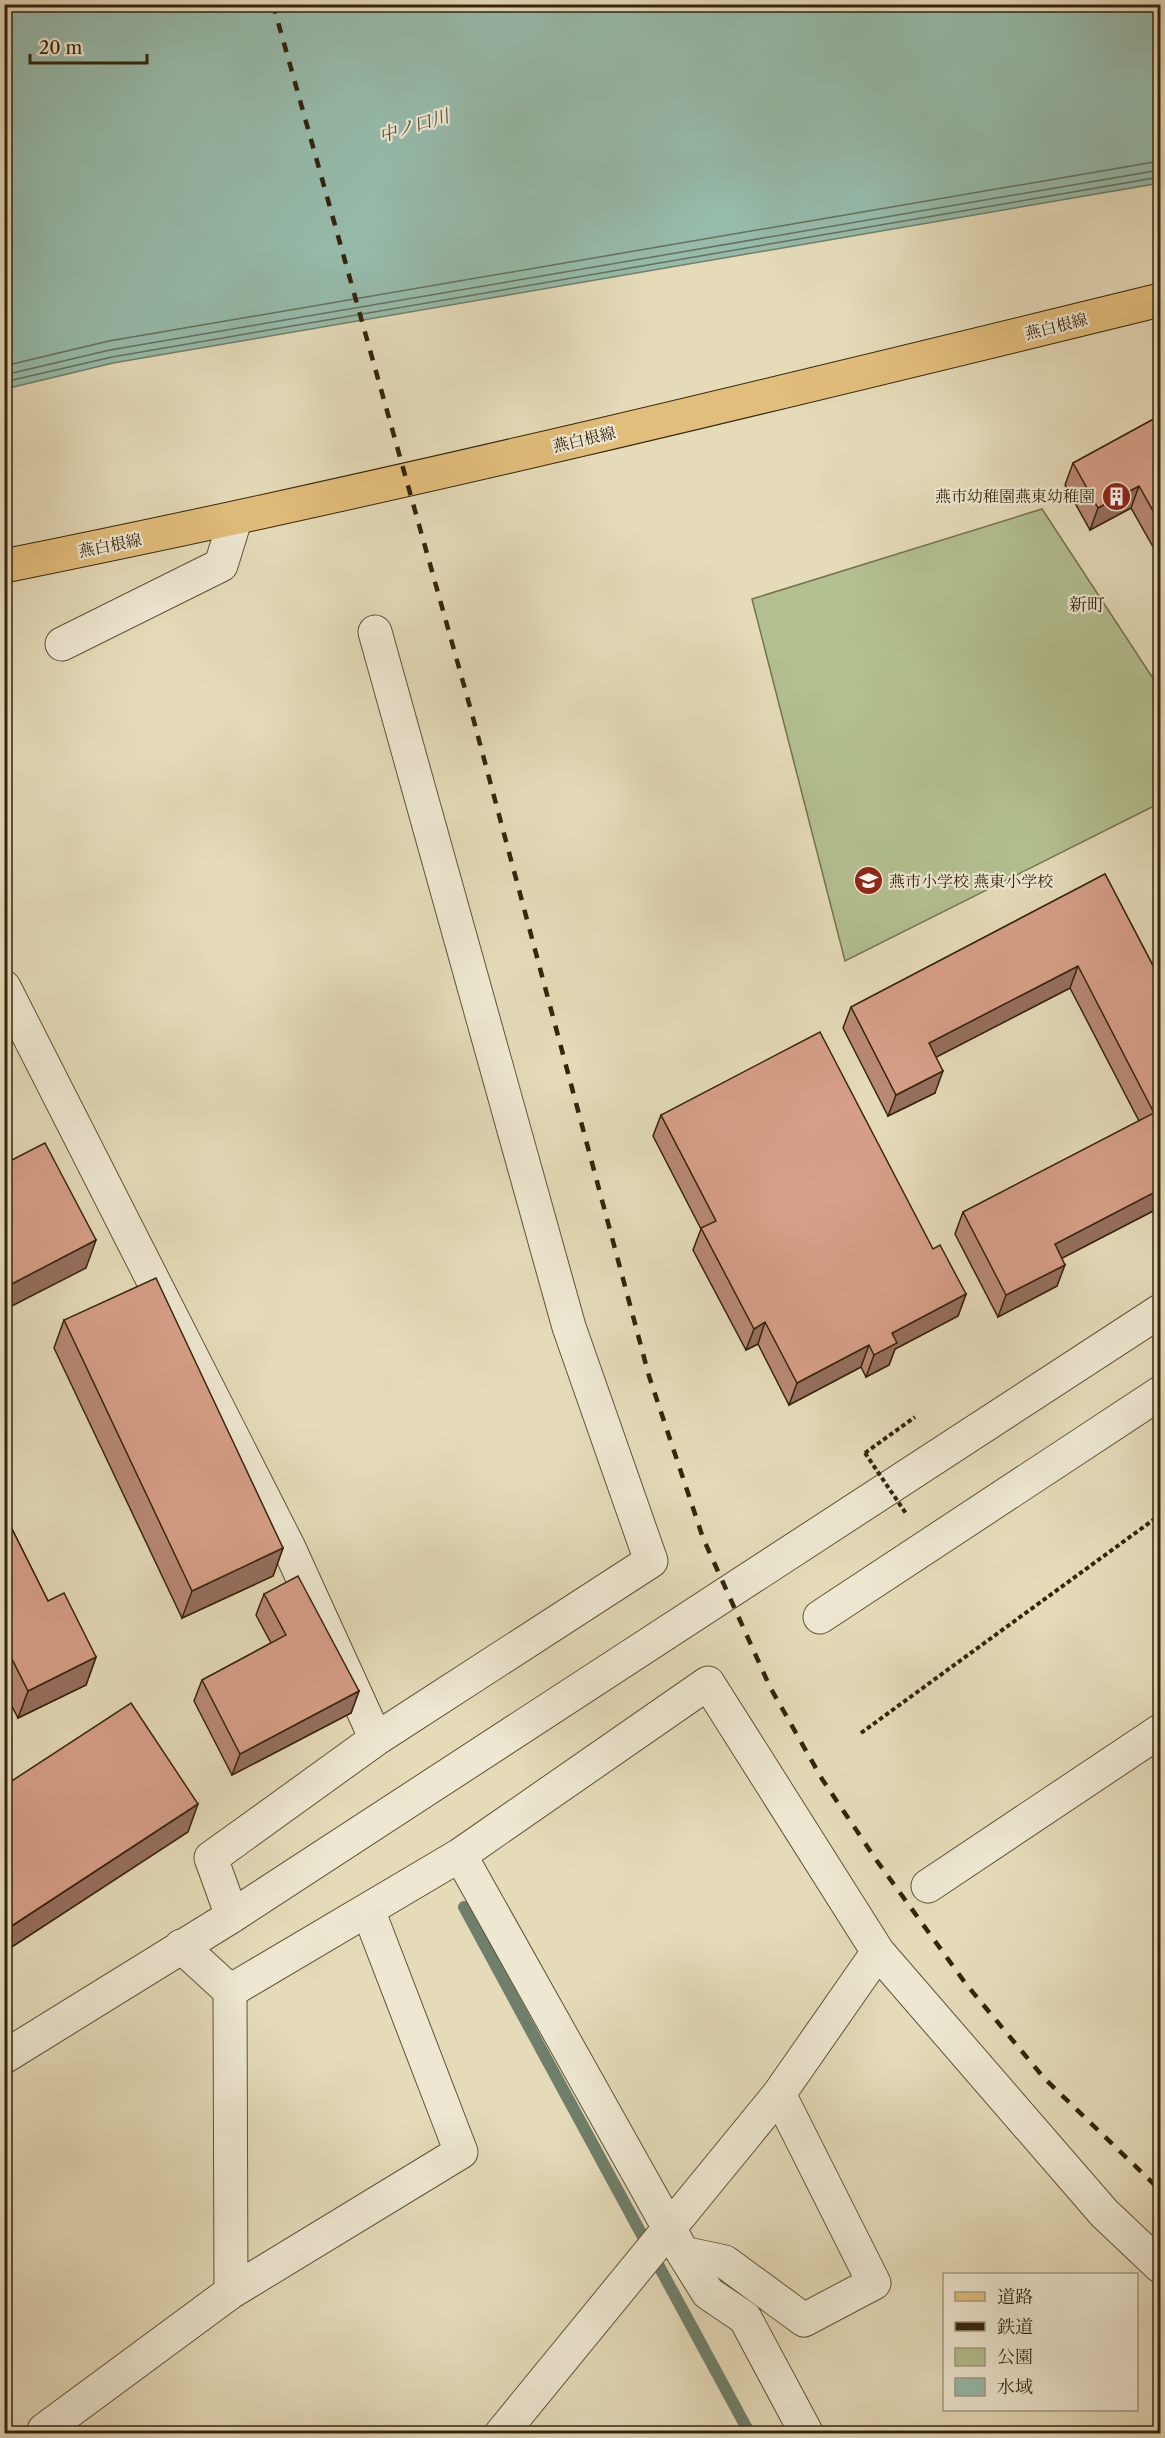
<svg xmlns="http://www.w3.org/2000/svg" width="1165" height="2438" font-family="'Libre Caslon Text','Noto Serif JP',serif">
<rect width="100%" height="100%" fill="#e5dbb9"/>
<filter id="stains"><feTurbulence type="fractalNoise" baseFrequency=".00333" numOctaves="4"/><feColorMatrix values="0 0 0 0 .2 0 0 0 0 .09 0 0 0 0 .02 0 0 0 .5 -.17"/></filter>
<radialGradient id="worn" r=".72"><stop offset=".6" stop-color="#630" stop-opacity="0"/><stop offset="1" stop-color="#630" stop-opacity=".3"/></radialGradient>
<!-- green -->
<path fill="#b3c090" stroke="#74724e" stroke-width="1.5" d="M1042 509 1160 689V803L845 961 752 599Z"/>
<!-- water -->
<path fill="#96bbab" stroke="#6f7f6b" stroke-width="1.5" d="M4 5H1160V183L113 363 5 389Z"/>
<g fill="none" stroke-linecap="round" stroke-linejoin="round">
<!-- shore -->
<path stroke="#66705c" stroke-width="1.5" d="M4 366 109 341 1160 161
M4 375 110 350 1160 170
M4 382 112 357 1160 177"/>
<!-- stream -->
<path stroke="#6f7f6b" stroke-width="12" d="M464 1907 750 2434"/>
<defs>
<path id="minor" d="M62 644 221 565 235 520
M4 987 289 1548 376 1739
M820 1617 1160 1393
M460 1855 683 2253 708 2293 745 2318 807 2434
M928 1886 1160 1731
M232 1916 211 1858 376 1739 651 1561 569 1327 375 632
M181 1946 230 1991 460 1855 708 1683 878 1952 1104 2213 1160 2266
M4 2057 232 1916 1160 1311
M683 2253 725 2262 804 2320 874 2283 779 2094
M231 2292 461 2152 368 1910
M45 2434 44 2430 231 2292 230 1991
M501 2434 779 2094 878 1952"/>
<path id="major" d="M4 566C392 488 776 394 1160 300"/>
</defs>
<!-- minor casing -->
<use href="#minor" stroke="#615237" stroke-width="35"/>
<!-- major casing -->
<use href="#major" stroke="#35240c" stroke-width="35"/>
<!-- path -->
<path stroke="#35240c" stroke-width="4" stroke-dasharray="4.5 3" stroke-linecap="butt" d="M865 1453 915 1417
M861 1733 1160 1515"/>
<!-- minor -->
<use href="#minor" stroke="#eee8d2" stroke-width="33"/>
<!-- major -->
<use href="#major" stroke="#e2be7c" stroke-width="33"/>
<!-- rail -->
<path stroke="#35240c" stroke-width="4.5" stroke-dasharray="10 10" stroke-linecap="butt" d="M273 4 472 714 649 1376 703 1538 770 1687 822 1779 877 1861 966 1984 1044 2078 1160 2190"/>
<!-- path-bridge -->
<path stroke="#35240c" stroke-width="4" stroke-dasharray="4.5 3" stroke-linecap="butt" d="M865 1453 907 1515"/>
</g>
<!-- wall -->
<path fill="#b98975" stroke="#35240c" stroke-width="1.5" d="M1161 415V561L1131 508 1090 530 1065 485 1073 463Z
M1105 874 1161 981V1226L1153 1211 1062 1258 1057 1286 998 1317 955 1234 963 1212 1139 1121 1070 988 936 1057 935 1093 888 1116 843 1028 851 1007Z
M661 1115 933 1249 966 1294 958 1316 895 1349 889 1365 866 1377 861 1367 789 1405 758 1344 746 1350 693 1250 701 1229 653 1136Z
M64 1320 283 1548 273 1576 182 1618 54 1348Z
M4 1513 48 1601 96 1657 86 1685 18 1718 4 1691Z
M264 1594 359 1691 351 1713 232 1775 194 1701 202 1680 271 1643 256 1615Z"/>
<!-- shaded-wall -->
<path fill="#966f5f" stroke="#35240c" stroke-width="1.5" d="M1139 486 1131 508 1090 530 1098 508Z
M1078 966 1070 988 921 1065 929 1043Z
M943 1071 935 1093 888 1116 896 1095Z
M1160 1189 1153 1211 1047 1266 1055 1244Z
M96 1240 86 1268 4 1310V1288Z
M1065 1265 1057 1286 998 1317 1006 1295Z
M966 1294 958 1316 895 1349 889 1365 866 1377 874 1355 892 1333Z
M765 1322 758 1344 746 1350 754 1329Z
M869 1345 861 1367 789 1405 797 1383Z
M283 1548 273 1576 182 1618 192 1591Z
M96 1657 86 1685 18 1718 28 1691Z
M359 1691 351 1713 232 1775 240 1754Z
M198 1804 188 1832 4 1952V1931Z"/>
<!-- building -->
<path fill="#d79f88" stroke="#35240c" stroke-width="1.5" d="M1161 415V525L1139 486 1098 508 1073 463Z
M1105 874 1161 981V1189L1055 1244 1065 1265 1006 1295 963 1212 1154 1113 1078 966 929 1043 943 1071 896 1095 851 1007Z
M820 1032 933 1249 940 1245 966 1294 892 1333 897 1343 874 1355 869 1345 797 1383 765 1322 754 1329 701 1228 716 1221 661 1115Z
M45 1143 96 1240 4 1288V1164Z
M156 1278 283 1548 192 1591 64 1320Z
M4 1513 48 1601 64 1593 96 1657 28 1691 4 1643Z
M298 1576 359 1691 240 1754 202 1680 286 1635 264 1594Z
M131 1703 198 1804 4 1931V1786Z"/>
<!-- icons -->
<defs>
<symbol id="building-disc" viewBox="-11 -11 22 22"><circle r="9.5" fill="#8f2418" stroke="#eee8d2"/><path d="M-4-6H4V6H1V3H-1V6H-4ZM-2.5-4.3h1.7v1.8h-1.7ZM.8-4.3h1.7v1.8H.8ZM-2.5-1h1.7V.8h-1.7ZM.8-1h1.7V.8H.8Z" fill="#fff"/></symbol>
<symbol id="school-disc" viewBox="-11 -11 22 22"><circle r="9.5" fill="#8f2418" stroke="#eee8d2"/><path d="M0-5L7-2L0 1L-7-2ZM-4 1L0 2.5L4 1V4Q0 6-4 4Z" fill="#fff"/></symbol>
</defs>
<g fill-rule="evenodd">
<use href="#building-disc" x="1100" y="480" width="33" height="33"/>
<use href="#school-disc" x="852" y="864" width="33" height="33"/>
</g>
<g text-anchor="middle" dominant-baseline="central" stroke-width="4.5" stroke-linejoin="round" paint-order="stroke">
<!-- street labels -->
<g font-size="16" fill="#35240c" stroke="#eee8d2">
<text transform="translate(1056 326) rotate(-14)">燕白根線</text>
<text transform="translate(584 439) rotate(-13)">燕白根線</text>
<text transform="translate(110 545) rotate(-11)">燕白根線</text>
</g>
<!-- poi labels -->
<g font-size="16" fill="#35240c" stroke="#eee8d2" text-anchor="end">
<text x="1095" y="496">燕市幼稚園燕東幼稚園</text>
<text x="889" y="881" text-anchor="start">燕市小学校 燕東小学校</text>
</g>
<!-- water labels -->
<g font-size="18" font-style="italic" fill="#52513c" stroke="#eee8d2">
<text transform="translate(414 126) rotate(-17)">中ノ口川</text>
</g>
<!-- neighbourhood labels -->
<g font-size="18" fill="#35240c" stroke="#eee8d2">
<text x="1087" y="605">新町</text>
</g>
</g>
<!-- margin -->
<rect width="1165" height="2438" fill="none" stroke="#e5dbb9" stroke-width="24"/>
<rect x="6" y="6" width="1153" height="2426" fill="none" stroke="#35240c" stroke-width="3"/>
<rect x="12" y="12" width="1141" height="2414" fill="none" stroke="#35240c" stroke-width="1.5"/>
<!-- legend -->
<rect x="943" y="2273" width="195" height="138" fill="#eee8d2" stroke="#a49a83" stroke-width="1.5"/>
<rect x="955" y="2292" width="30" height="9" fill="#e2be7c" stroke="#a49a83" stroke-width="1.5"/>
<text x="997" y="2303" font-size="18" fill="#35240c">道路</text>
<rect x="955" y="2322" width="30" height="9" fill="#35240c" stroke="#a49a83" stroke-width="1.5"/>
<text x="997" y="2333" font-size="18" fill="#35240c">鉄道</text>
<rect x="955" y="2348" width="30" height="18" fill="#b3c090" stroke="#a49a83" stroke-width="1.5"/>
<text x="997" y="2363" font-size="18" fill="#35240c">公園</text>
<rect x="955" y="2378" width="30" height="18" fill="#96bbab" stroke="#a49a83" stroke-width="1.5"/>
<text x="997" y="2393" font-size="18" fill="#35240c">水域</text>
<!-- scale -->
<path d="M30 54v9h117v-9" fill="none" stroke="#35240c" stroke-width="3"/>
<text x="39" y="54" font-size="18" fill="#35240c" stroke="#eee8d2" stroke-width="4.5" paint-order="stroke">20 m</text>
<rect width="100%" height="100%" filter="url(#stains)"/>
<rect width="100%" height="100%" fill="url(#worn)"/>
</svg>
